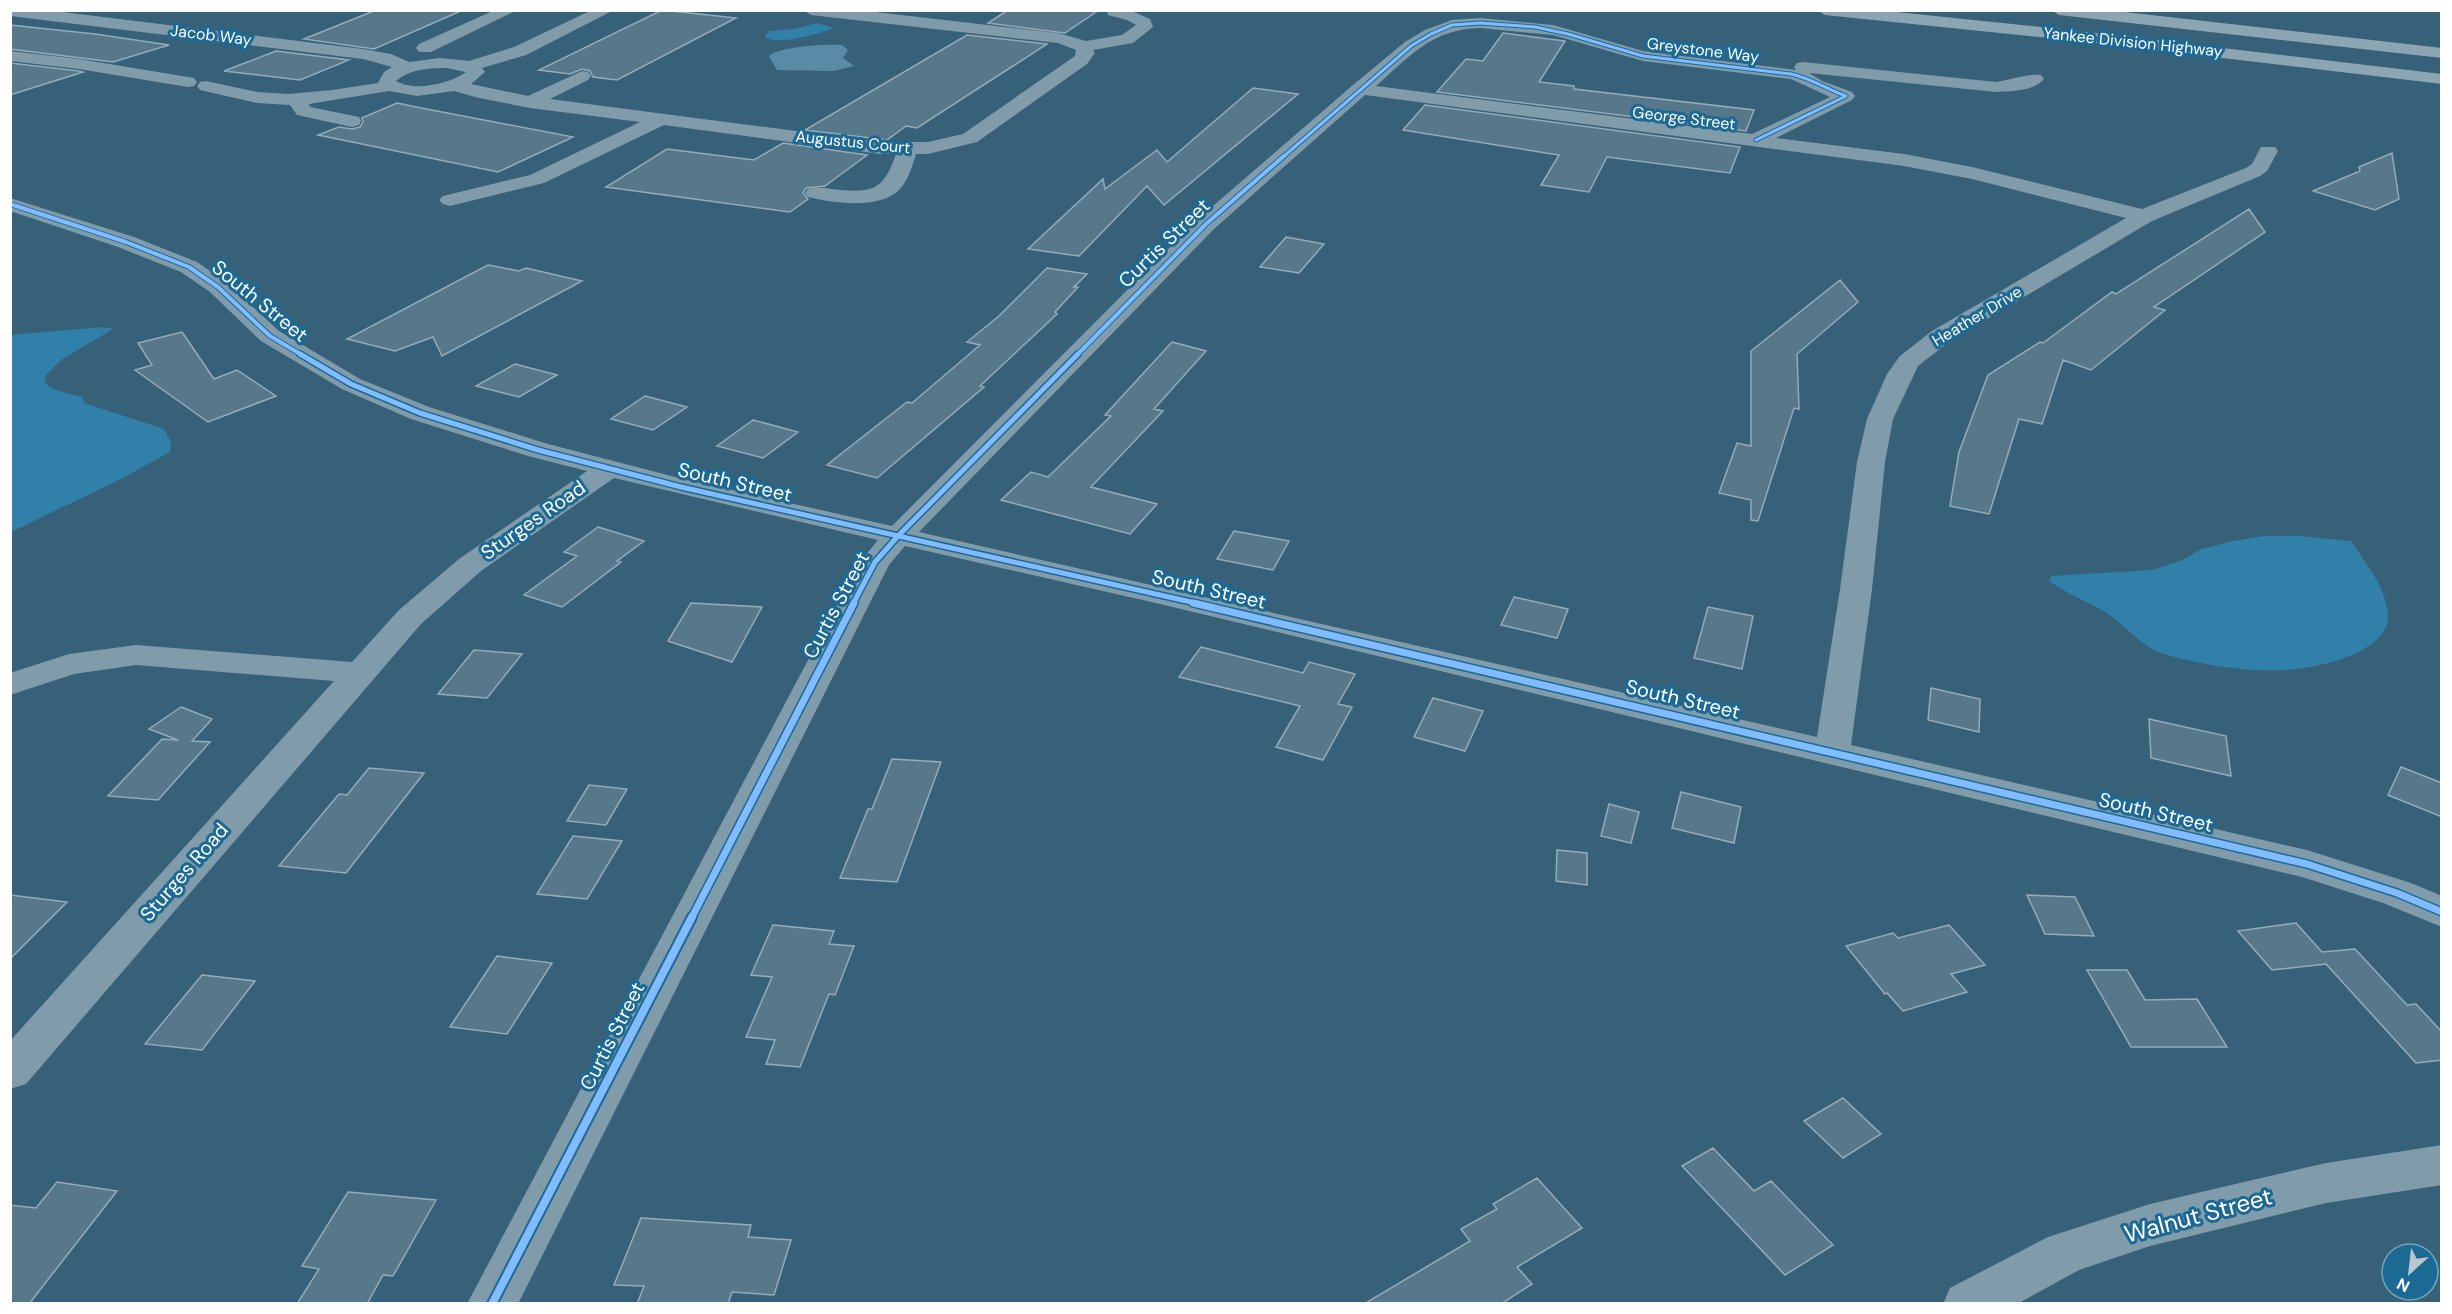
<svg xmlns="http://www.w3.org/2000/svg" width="2452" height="1314" font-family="'DM Sans',sans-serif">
<rect width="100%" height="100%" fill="#376179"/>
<!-- green -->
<path fill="#3180aa" d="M816 23 834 28C820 34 775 46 765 37L769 31 795 29Z
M104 327 113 329 61 360 46 375 44 383 56 390 82 397 84 403 164 429 171 442 170 452 123 478 11 532V335Z
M2264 536H2300L2351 541C2366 564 2388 589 2388 618 2388 632 2374 643 2364 649 2305 681 2227 672 2164 654 2141 647 2125 624 2105 612 2087 601 2067 594 2049 581L2051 576 2152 570 2183 560 2199 550 2228 542Z"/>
<!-- water -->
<path fill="#598ba7" d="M842 45 848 50 843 58 854 66 834 71 777 70 769 56C781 46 826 44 842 45Z"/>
<!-- building -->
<path fill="#57788b" stroke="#94acb9" stroke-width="1.5" d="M376 10H463L374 49 304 39Z
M662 10 736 18 617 80 593 77 590 71 582 69 570 74 539 70Z
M1008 10H1099L1065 33 988 23Z
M10 25 95 34 169 45 113 62 10 49Z
M1503 33 1565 41 1539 82 1574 86V89L1754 110 1746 131 1437 92 1466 59 1483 61Z
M967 35 1047 44 917 128 906 126 887 140 805 130Z
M276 51 349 60 300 80 224 71Z
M10 63 79 71 83 72 10 95Z
M1253 88 1298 94 1164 205 1147 186 1079 256 1028 249 1103 179 1105 189 1157 150 1167 162Z
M397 103 421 108 573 137 498 172 318 135 339 127 352 129 360 127 363 122 362 118Z
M1425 105 1740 147 1730 173 1607 157 1589 192 1541 185 1559 155 1403 130Z
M783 143 867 155 825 186 806 188 803 193 808 199 790 212 606 187 667 149 754 160Z
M2392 153 2399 199 2375 210 2313 191 2360 171 2359 167Z
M2249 209 2265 232 2154 307 2165 310 2091 370 2063 360 2042 424 2019 419 1989 514 1950 506 1959 452 1988 375 2040 342 2043 343 2112 292 2116 294Z
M1286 237 1324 244 1299 273 1260 267Z
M488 265 519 271 526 268 582 281 442 356 433 337 395 351 347 339Z
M1047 268 1087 274 1074 287H1078L1055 312 1057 314 980 386 984 387 877 478 827 465 907 402 912 403 980 345 967 342 999 316Z
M1840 280 1858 302 1797 354 1799 409 1794 408 1758 521 1751 520V500L1719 493 1737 443 1751 446V351Z
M182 332 214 379 237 370 276 396 208 422 135 370 152 365 138 343Z
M1172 342 1206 351 1154 409 1163 411 1091 487 1157 504 1130 534 1001 500 1031 472 1048 477 1111 416 1105 415Z
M515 364 557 375 519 397 476 386Z
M645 396 687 407 653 430 611 419Z
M753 420 798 432 763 458 717 446Z
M598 527 644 541 617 561 621 562 562 607 524 595 577 556 564 552Z
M1234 531 1289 541 1273 570 1217 559Z
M1514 597 1568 609 1557 638 1501 625Z
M691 603 762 607 732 662 668 641Z
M1708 607 1753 616 1742 669 1694 658Z
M1201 647 1303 673 1309 662 1355 674 1338 704 1352 707 1323 760 1276 747 1300 706 1179 677Z
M474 650 522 654 487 698 438 694Z
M1931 688 1980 699 1979 732 1928 720Z
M1433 698 1483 711 1465 751 1414 737Z
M181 707 212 719 192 741 210 742 158 800 108 796 162 739 178 740 149 729Z
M2149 719 2226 736 2231 776 2151 758Z
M892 759 941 762 897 882 840 878 868 809H872Z
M2401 767 2442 783V817L2388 795Z
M369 768 424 773 346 873 279 866 339 794 347 795Z
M589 785 627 789 606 825 567 821Z
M1681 792 1741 807 1734 843 1672 828Z
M1609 804 1639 812 1631 843 1601 836Z
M573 836 622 841 587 899 537 894Z
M1557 850 1587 853V885L1556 881Z
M10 895 67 902 10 959Z
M2027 895 2075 897 2094 936 2045 934Z
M2296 923 2322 952 2355 949 2407 1005 2416 1004 2442 1032V1060L2416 1063 2326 964 2272 970 2238 931Z
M773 925 834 931 829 944 854 946 835 995 829 994 800 1067 766 1064 775 1040 746 1037 772 977 751 975Z
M1949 925 1985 965 1951 974 1967 992 1903 1011 1887 993 1885 994 1846 946 1893 933 1898 938Z
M497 956 552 963 507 1034 450 1027Z
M2087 970H2127L2145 1000 2197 999 2227 1047H2131Z
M202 975 255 981 202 1050 145 1044Z
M1843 1098 1881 1134 1843 1158 1804 1121Z
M1713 1148 1754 1191 1771 1181 1833 1245 1785 1275 1682 1166Z
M1537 1178 1582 1228 1517 1267 1532 1284 1501 1304H1364L1470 1241 1461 1229 1497 1209 1493 1204Z
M57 1182 117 1191 29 1304H10V1205L36 1208Z
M348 1192 436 1200 393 1276 383 1275 367 1304H297L319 1269 302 1266Z
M641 1218 751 1225 748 1237 791 1240 774 1295 732 1292 728 1304H637L644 1286 614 1285Z"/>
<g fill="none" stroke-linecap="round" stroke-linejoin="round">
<!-- minor -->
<path fill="#809cab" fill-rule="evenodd" d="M10 10H46L363 49 391 54 409 62 440 58 469 61 514 47 592 10H614L526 55 482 68 485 72 471 84 528 96 582 71 588 72 591 76 588 80 550 99 880 142H928L963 134 1075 56 1076 50 1058 43 811 15 803 10H858L1058 33 1086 41 1122 35 1136 25 1127 20 1108 15 1107 10H1129L1150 19 1153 27 1133 43 1093 50 1095 53 1087 64 977 142 928 154H916C912 166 909 179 900 189 881 210 832 203 808 197L805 193 808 189C816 187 823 188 831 189 870 193 883 193 896 154H880L664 125 544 183 450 206 443 204 439 200 443 196 530 175 640 122 530 108 479 98 454 91 417 96 389 91 309 104 310 107 359 117 361 121 359 125 352 127 297 115 290 105 257 103 200 90 197 86 200 82 206 81 257 92 289 94 332 90 378 83 384 72 392 67 363 59 10 16ZM447 68 466 72C450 84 414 92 396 81 410 69 429 68 447 68Z
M495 10H517L431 52H419L416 48 419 44Z
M1480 18 1553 25 1643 51 1796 70 1794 67 1797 63 1803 62 1996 82C2009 80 2031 73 2041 75L2044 79C2034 91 2011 91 1996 92L1809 73 1822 81 1852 92 1855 96 1852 100 1776 138 1904 154 1972 167 2142 209 2246 168 2252 164 2261 147H2275L2278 151 2267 171 2260 176 2152 221 1950 341 1918 366 1893 419 1885 462 1872 589 1851 745 2307 850 2411 883 2442 896V927L2383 903 2302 877 1160 604 905 546 889 565 518 1304H467L860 562 878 540 614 478 481 571 421 624 26 1084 10 1089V1041L334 681 136 665 74 674 10 695V673L69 654 136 645 352 662 399 610 459 559 587 471 528 456 411 419 342 389 261 341 210 292 181 272 118 247 10 211V198L134 237 197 262 226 282 279 331 360 379 429 407 548 444 683 479 892 526 1198 219 1353 85 1405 42 1425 30 1452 20ZM1480 28 1553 35 1643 61 1791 79 1830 97 1752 134 1376 86C1410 56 1432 29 1480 28ZM1365 95 1904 166 1972 179 2126 218 1932 331 1900 356 1887 374 1867 419 1857 462 1840 589 1817 737 919 532 1214 229Z
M10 51 79 59 188 77 194 78 197 82 194 86 188 87 79 69 10 61Z
M2442 1145V1185L2326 1203 2150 1246 2079 1270 2017 1304H1943L1950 1288 2048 1237 2150 1204 2326 1163Z"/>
<!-- highway -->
<path fill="#8ca5b3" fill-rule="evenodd" d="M1817 10H1877L2079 31 2442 74V84L2079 41 1825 15Z
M2051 10H2107L2442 48V58L2059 15Z"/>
<defs>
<path id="cycleway-far4" d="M1283 157 1411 46 1431 34 1452 25 1480 23 1535 27 1568 34 1643 56 1791 74C1810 78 1827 89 1846 96L1756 140"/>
<path id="cycleway-far3" d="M10 204 126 242 189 267 218 287 270 336 302 355
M1077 355 1206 224 1284 156"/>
<path id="cycleway-far2" d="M300 354 351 384 420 413 538 450 681 487 1200 604
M853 604 875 562 898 536 1078 354"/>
<path id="cycleway-far1" d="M1193 603 2307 864 2397 893 2442 912
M691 919 854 603"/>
<path id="cycleway" d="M492 1304 692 917"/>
</defs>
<!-- cycleway-far4 casing -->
<use href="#cycleway-far4" stroke="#1c6994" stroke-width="5"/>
<!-- cycleway-far3 casing -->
<use href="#cycleway-far3" stroke="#1c6994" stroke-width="6"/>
<!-- cycleway-far2 casing -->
<use href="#cycleway-far2" stroke="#1c6994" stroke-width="8"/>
<!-- cycleway-far1 casing -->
<use href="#cycleway-far1" stroke="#1c6994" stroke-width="10"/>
<!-- cycleway casing -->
<use href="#cycleway" stroke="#1c6994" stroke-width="12"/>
<!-- cycleway-far4 -->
<use href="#cycleway-far4" stroke="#80bcff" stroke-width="3"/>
<!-- cycleway-far3 -->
<use href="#cycleway-far3" stroke="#80bcff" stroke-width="4"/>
<!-- cycleway-far2 -->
<use href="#cycleway-far2" stroke="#80bcff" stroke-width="5"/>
<!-- cycleway-far1 -->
<use href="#cycleway-far1" stroke="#80bcff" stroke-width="7"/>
<!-- cycleway -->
<use href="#cycleway" stroke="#80bcff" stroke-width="8"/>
</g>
<g text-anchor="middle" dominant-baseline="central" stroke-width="6" stroke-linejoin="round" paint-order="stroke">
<!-- far-street labels -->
<g font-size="16" fill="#fff" stroke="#1c6994">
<text transform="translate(211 35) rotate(7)">Jacob Way</text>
<text transform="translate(2133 42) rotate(6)">Yankee Division Highway</text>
<text transform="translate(1703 50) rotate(7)">Greystone Way</text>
<text transform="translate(1684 118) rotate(7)">George Street</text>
<text transform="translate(853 142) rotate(6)">Augustus Court</text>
<text transform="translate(1977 316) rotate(-31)">Heather Drive</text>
</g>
<!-- street labels -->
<g font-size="20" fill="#fff" stroke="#1c6994">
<text transform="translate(1164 243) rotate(-44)">Curtis Street</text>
<text transform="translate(260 301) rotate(39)">South Street</text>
<text transform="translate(735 482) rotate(13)">South Street</text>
<text transform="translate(533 520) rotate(-35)">Sturges Road</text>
<text transform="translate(1209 589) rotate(13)">South Street</text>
<text transform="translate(836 605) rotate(-62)">Curtis Street</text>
<text transform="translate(1683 699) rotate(13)">South Street</text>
<text transform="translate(2156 812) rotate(13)">South Street</text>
<text transform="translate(184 872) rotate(-49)">Sturges Road</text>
<text transform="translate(612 1036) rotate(-63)">Curtis Street</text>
</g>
<!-- near-street labels -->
<g font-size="24" fill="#fff" stroke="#1c6994">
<text transform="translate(2198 1215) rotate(-15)">Walnut Street</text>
</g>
</g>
<!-- border -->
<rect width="2452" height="1314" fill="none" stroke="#ffffff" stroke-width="24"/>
<!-- north arrow -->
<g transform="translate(2410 1272) rotate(207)"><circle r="28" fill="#1c6994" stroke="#77a5bf" stroke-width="1.5"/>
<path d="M0-4.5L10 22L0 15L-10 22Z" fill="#b9c8d0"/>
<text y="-9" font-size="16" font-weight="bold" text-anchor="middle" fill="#ffffff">N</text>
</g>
</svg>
